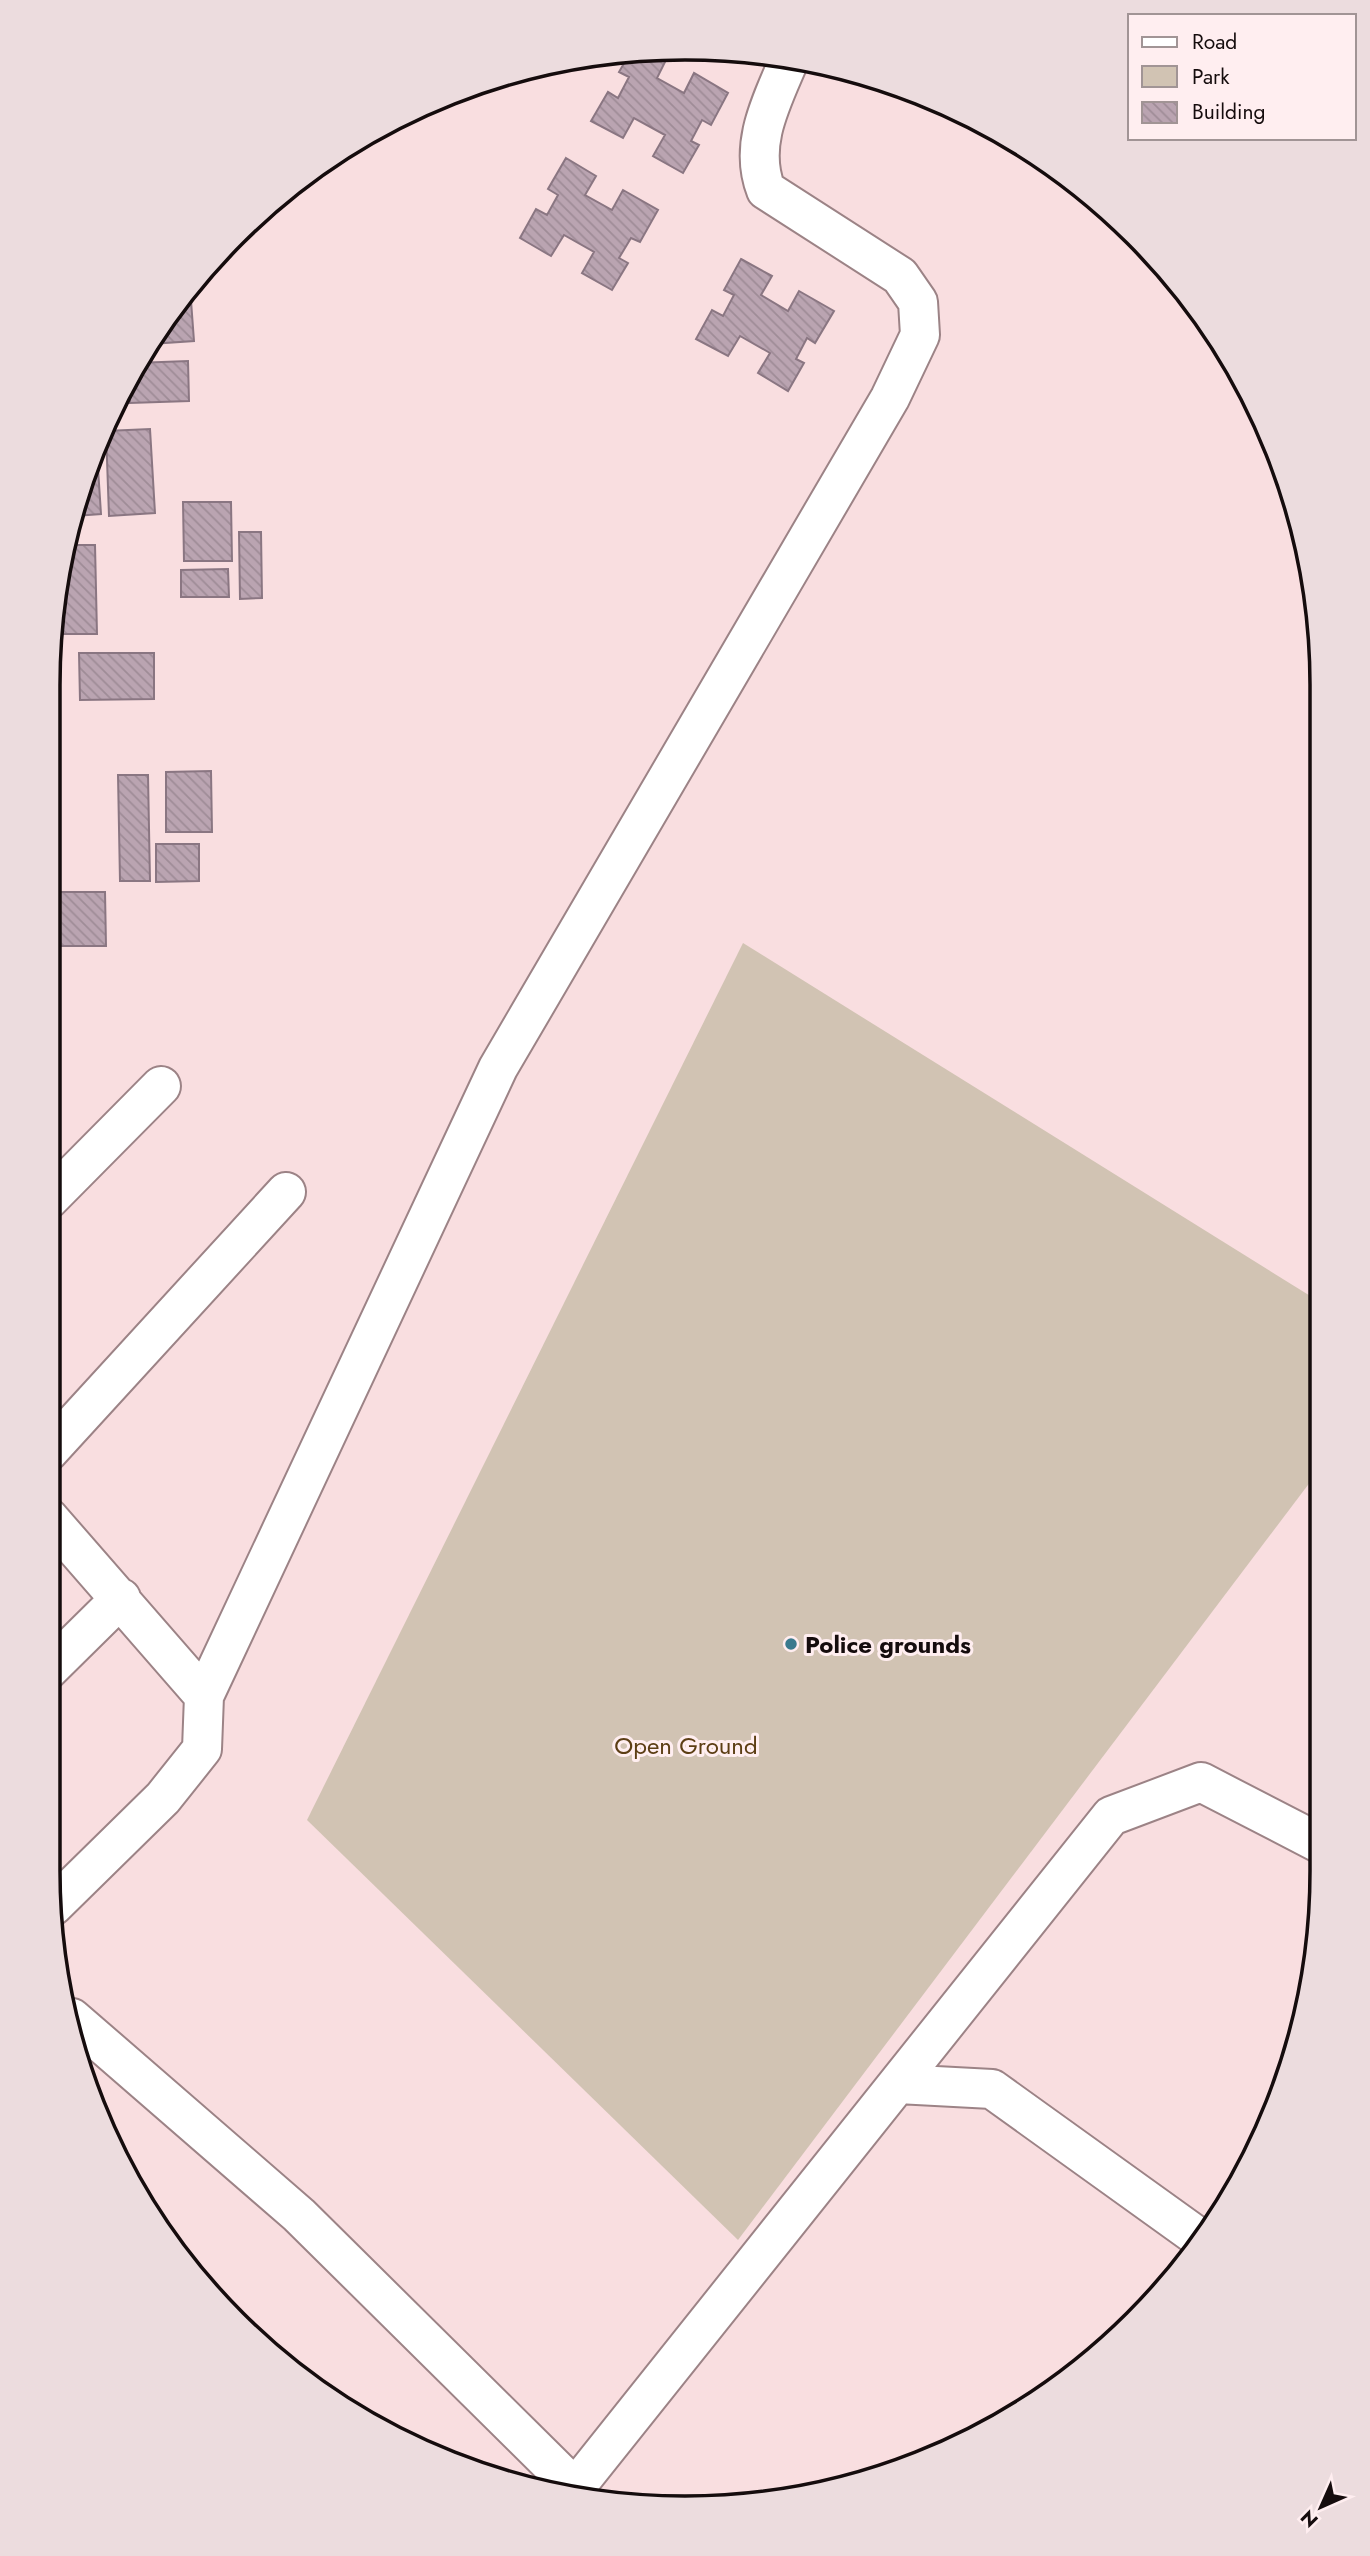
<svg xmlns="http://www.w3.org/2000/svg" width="1370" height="2556" font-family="Jost,sans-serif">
<defs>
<pattern id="building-back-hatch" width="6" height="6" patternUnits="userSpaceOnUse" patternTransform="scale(1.75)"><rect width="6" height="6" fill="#baa4b1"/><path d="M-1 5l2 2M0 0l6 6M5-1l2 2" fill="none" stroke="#9f8c97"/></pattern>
</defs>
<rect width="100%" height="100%" fill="#f9dee0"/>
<!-- green -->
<path fill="#d1c3b3" d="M743 943 1320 1302V1469L738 2240 307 1820Z"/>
<!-- building -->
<path fill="url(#building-back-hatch)" stroke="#8a7682" stroke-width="2" d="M652 49 667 58 657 78 684 93 694 73 728 93 711 125 702 120 691 141 699 145 683 173 653 156 665 135 634 118 623 138 591 121 608 92 618 98 629 77 619 72 631 51Z
M566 158 596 176 585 195 612 210 623 190 658 210 640 242 631 238 619 258 628 263 612 290 582 273 594 252 564 235 551 256 520 238 536 209 547 215 558 195 548 189Z
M741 259 772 276 761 295 788 311 799 291 834 311 815 343 807 338 796 359 804 363 788 391 758 373 770 353 740 336 728 356 696 339 712 310 723 316 734 295 724 290Z
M190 287 194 341 149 344Z
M188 361 189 401 130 403 129 375 135 363Z
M150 429 155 513 109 516 106 431Z
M97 453 101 514 75 516 74 508Z
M183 502H231L232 561H184Z
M239 532H261L262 598 240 599Z
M65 545H95L97 634H50Z
M228 569 229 597H181V570Z
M79 653H154V699L80 700Z
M211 771 212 832H166V772Z
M118 775H148L150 881H120Z
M156 844H199V881L156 882Z
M48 892H105L106 946H48Z"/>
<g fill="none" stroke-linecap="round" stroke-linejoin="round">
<defs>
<path id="minor" d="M48 1200 161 1086
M48 1452 286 1192
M48 1517 204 1696 498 1068 890 398 920 335 918 302 900 276 766 190C748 144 772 101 790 58
M47 1671 121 1598
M53 1906 163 1798 202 1749 204 1696
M72 2018 299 2215 580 2493
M898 2084 992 2089 1198 2237
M575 2488 1111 1816 1201 1782 1321 1844"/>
</defs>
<!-- minor casing -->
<use href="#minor" stroke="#9c8386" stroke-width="42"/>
<!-- minor -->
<use href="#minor" stroke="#fff" stroke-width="38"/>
</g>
<!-- markers -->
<circle fill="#3a7a8e" stroke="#ffeef0" stroke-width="2.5" cx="791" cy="1644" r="7"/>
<g text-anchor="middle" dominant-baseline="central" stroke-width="6" stroke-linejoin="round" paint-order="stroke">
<!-- poi labels -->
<g font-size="24" font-weight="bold" fill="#150c0d" stroke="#ffeef0" text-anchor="start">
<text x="805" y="1644">Police grounds</text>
</g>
<!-- park labels -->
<g font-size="24" fill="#5c3e14" stroke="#ffeef0">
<text x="686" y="1745">Open Ground</text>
</g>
</g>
<!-- crop -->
<path d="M0 0H1370V2556H0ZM685 60H685A625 625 0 0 1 1310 685V1871A625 625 0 0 1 685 2496H685A625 625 0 0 1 60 1871V685A625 625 0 0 1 685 60Z" fill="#ecdcde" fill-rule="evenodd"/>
<path fill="none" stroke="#150c0d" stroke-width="3.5" d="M685 60H685A625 625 0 0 1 1310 685V1871A625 625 0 0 1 685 2496H685A625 625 0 0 1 60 1871V685A625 625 0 0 1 685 60Z"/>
<!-- legend -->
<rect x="1128" y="14" width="228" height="126" fill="#ffeef0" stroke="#a19495" stroke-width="2"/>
<rect x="1142" y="37" width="35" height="10" fill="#ffffff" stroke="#a19495" stroke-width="2"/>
<text x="1192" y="49" font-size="21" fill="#150c0d">Road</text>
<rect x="1142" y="66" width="35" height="21" fill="#d1c3b3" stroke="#a19495" stroke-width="2"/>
<text x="1192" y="84" font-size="21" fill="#150c0d">Park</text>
<rect x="1142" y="102" width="35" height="21" fill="url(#building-back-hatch)" stroke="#a19495" stroke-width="2"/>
<text x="1192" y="119" font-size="21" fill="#150c0d">Building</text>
<!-- north arrow -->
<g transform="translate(1321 2507) rotate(225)" stroke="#ffeef0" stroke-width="5" paint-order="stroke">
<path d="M0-5L12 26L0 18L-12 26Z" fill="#150c0d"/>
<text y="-10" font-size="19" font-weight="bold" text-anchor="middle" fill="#150c0d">N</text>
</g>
</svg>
